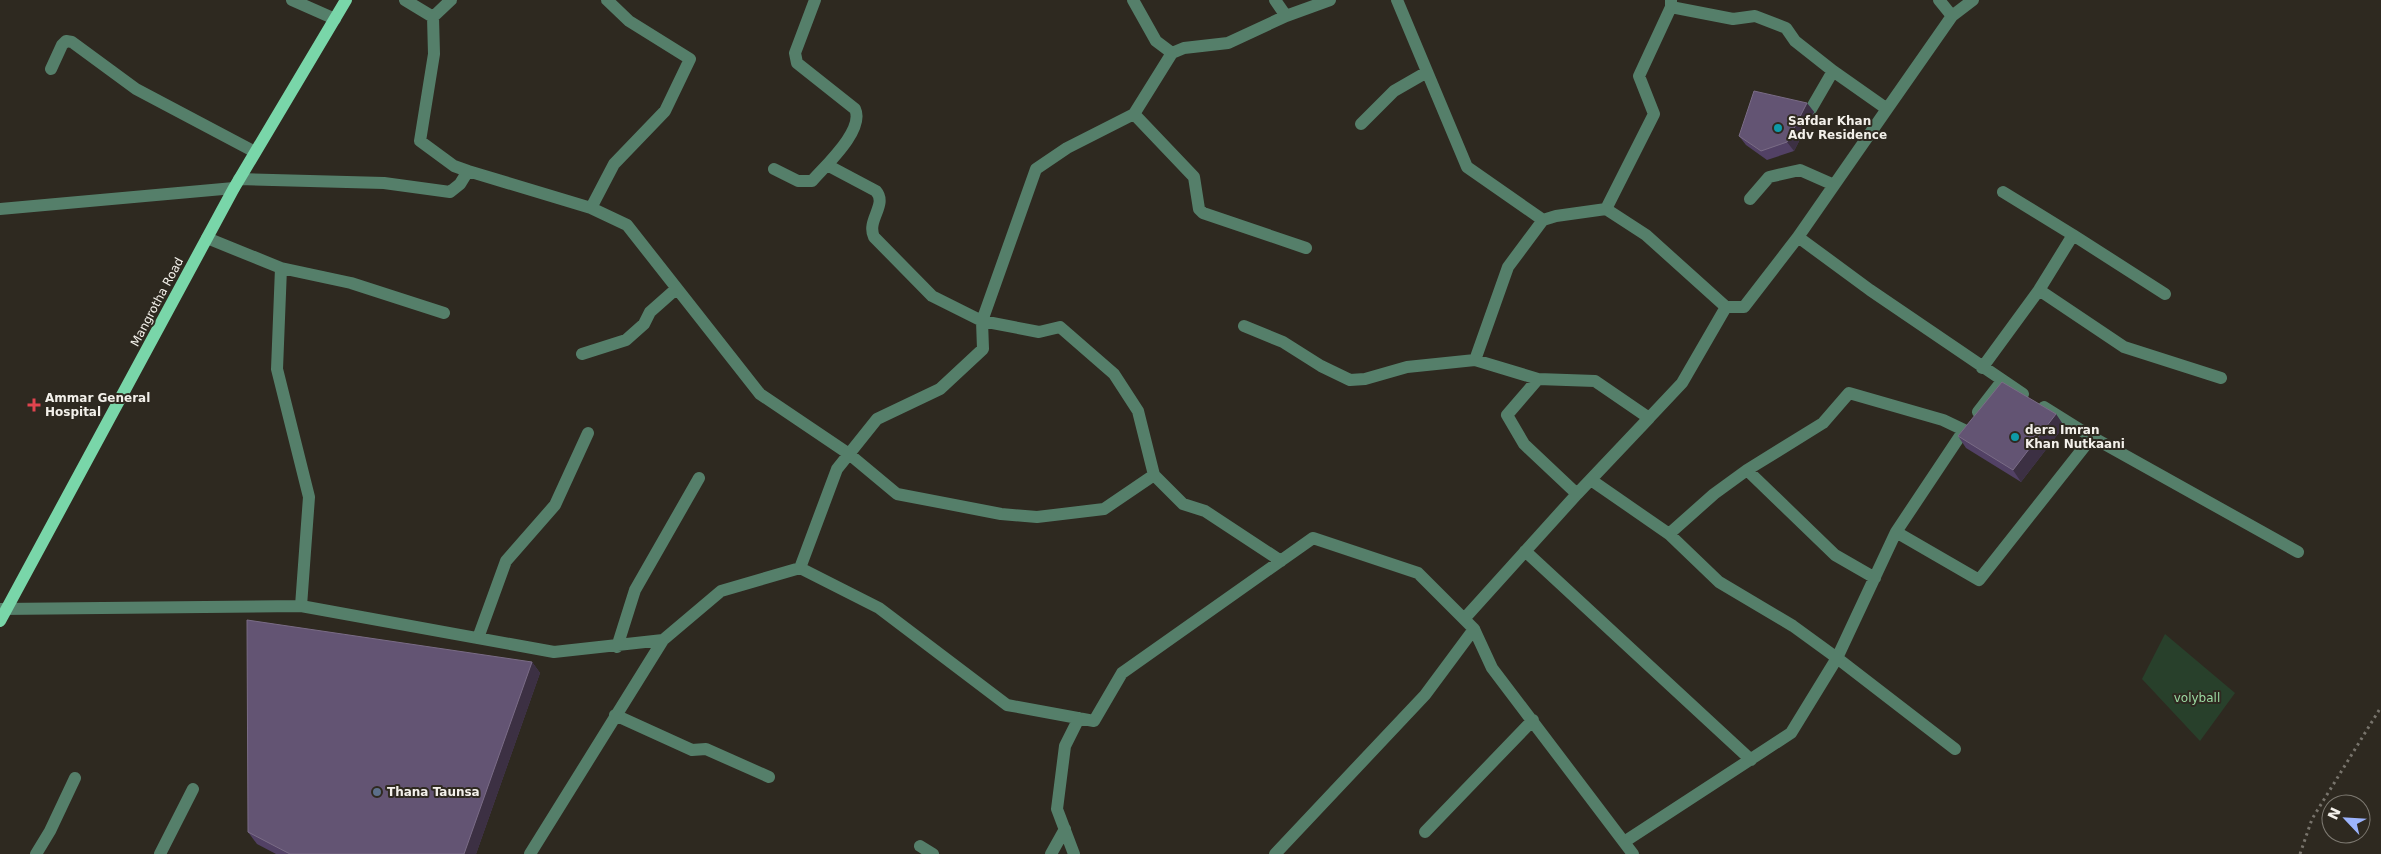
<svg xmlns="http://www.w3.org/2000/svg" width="2381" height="854" font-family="'DejaVu Sans',sans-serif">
<rect width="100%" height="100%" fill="#2e2920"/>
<!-- green -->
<path fill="#28402b" d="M2165 634 2235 693 2200 741 2142 679Z"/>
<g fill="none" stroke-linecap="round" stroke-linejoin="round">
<!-- path -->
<path stroke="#78746c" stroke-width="3" stroke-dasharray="2.5 4" stroke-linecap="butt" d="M2300 854 2312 819 2381 707"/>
<!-- minor -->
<path stroke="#557f6a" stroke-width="12" d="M292 0 335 19
M1133 0 1156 41 1172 53 1184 48 1228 43 1286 16 1330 0
M1275 0 1286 16
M1397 0 1467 167 1543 220
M1671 0V7L1733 19 1755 16 1786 28 1795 41 1833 71 1811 109
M1939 0 1952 16
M433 17 451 0
M51 69 62 45 66 41 72 42 136 89 255 152
M1887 109 1952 16 1973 0
M1134 114 1194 177 1199 209 1203 213 1306 248
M1361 124 1394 91 1427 72
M774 169 798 181H812C825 166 865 130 855 109L797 63 795 53 815 0
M468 171 591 208 614 164 665 111 690 59 629 21 607 0
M239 179 384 183 450 192 460 184 468 171 454 166 420 141 434 54 433 17 405 0
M2003 192 2073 235
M1750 199 1769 177 1800 170 1834 185
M591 208 627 225 760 394 849 454 897 494 1001 514 1037 517 1104 509 1154 475 1138 411 1114 374 1060 327 1039 332 982 321 932 296 874 237C866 220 888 205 876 191L827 165
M0 209 234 188
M1606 209 1654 114 1639 76 1671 7
M1798 237 1870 290 2023 394
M207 238 281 268 277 369 309 497 301 606
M281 268 351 283 444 313
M2039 290 2124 347 2221 378
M1726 307H1744L1798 237 1887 109 1833 71
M1244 326 1283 342 1321 366 1350 380 1365 379 1407 367 1475 360 1538 379 1507 415 1524 444 1577 494 1464 619
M582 354 626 340 644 324 650 312 676 289
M1475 360 1508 267 1543 220 1556 216 1606 209 1646 235 1726 307 1682 383 1649 418
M1982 368 2039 290 2073 235 2165 294
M1538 379 1595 381 1649 418 1577 494
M2044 407 2092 437 2298 552
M1978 412 2002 381
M1747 470 1835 555 1875 578
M1154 475 1183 504 1205 511 1281 561
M1591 480 1669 534 1719 582 1793 626 1837 658 1791 733 1624 842
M1896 532 1979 580 2092 437
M1669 534 1714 494 1747 470 1823 423 1849 393 1943 420 1964 430 1896 532 1837 658 1955 749
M1525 551 1751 760
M800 568 879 608 1007 705 1094 721 1122 673 1313 538 1418 573 1474 629 1425 695 1275 854
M0 609 301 606 554 652 663 640 721 591 800 568 837 469 877 419 940 389 983 349 982 321 1036 169 1067 148 1134 114 1172 53
M1474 629 1492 668 1633 854
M478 638 506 561 555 505 588 433
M617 647 635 590 699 478
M615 715 692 750 706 749 769 777
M1425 832 1533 720
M920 846 933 854
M36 854 50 831 75 778
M160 854 193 789
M530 854 663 640
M1051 854 1065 829
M1074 854 1057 809 1065 746 1079 718"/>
<!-- major -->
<path stroke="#79d6a9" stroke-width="12" d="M0 621 234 188 346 0"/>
</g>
<!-- wall -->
<path fill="#524165" d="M1807 103 1814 112 1794 151 1767 160 1746 145 1739 136Z
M2056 414 2064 426 2021 482 1966 448 1958 436Z
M532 662 540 673 476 854H276L257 844 248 832Z"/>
<!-- shaded-wall -->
<path fill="#3c3043" d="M1807 103 1814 112 1794 151 1787 142Z
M2056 414 2064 426 2021 482 2013 470Z
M532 662 540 673 476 854H464Z"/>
<!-- building -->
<path fill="#635473" stroke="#7a6c86" d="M1754 91 1807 103 1787 142 1761 151 1739 136Z
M2002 382 2056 414 2013 470 1958 436Z
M247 620 532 662 464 854H290L248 832Z"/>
<!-- markers -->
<g fill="#0f9aa8" stroke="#2e2920" stroke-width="2">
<circle cx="1778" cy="128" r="5"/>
<circle cx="2015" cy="437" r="5"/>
</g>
<path fill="#e0444e" stroke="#2e2920" stroke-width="2" d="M31.5 397.5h5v5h5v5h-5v5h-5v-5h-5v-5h5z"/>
<circle fill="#5c6f8a" stroke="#2e2920" stroke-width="2" cx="377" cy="792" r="5"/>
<g text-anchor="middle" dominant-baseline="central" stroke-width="4" stroke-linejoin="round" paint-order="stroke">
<!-- poi labels -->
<g font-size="12" font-weight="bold" fill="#f3f0ea" stroke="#2e2920" text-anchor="start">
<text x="1788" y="121">Safdar Khan<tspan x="1788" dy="14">Adv Residence</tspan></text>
<text x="45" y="398">Ammar General<tspan x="45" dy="14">Hospital</tspan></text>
<text x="2025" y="430">dera Imran<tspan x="2025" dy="14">Khan Nutkaani</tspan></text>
<text x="387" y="792">Thana Taunsa</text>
</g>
<!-- street labels -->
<g font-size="12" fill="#f3f0ea" stroke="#2e2920">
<text transform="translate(157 302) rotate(-62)">Mangrotha Road</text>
</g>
<!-- park labels -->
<g font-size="12" fill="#9bd9a2" stroke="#2e2920">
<text x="2197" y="698">volyball</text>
</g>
</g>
<!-- north arrow -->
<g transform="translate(2346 819) rotate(295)"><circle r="24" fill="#2e2920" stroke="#7d7971"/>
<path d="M0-4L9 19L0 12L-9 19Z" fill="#9cb4fd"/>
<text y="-8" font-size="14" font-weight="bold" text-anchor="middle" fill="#f3f0ea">N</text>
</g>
</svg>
